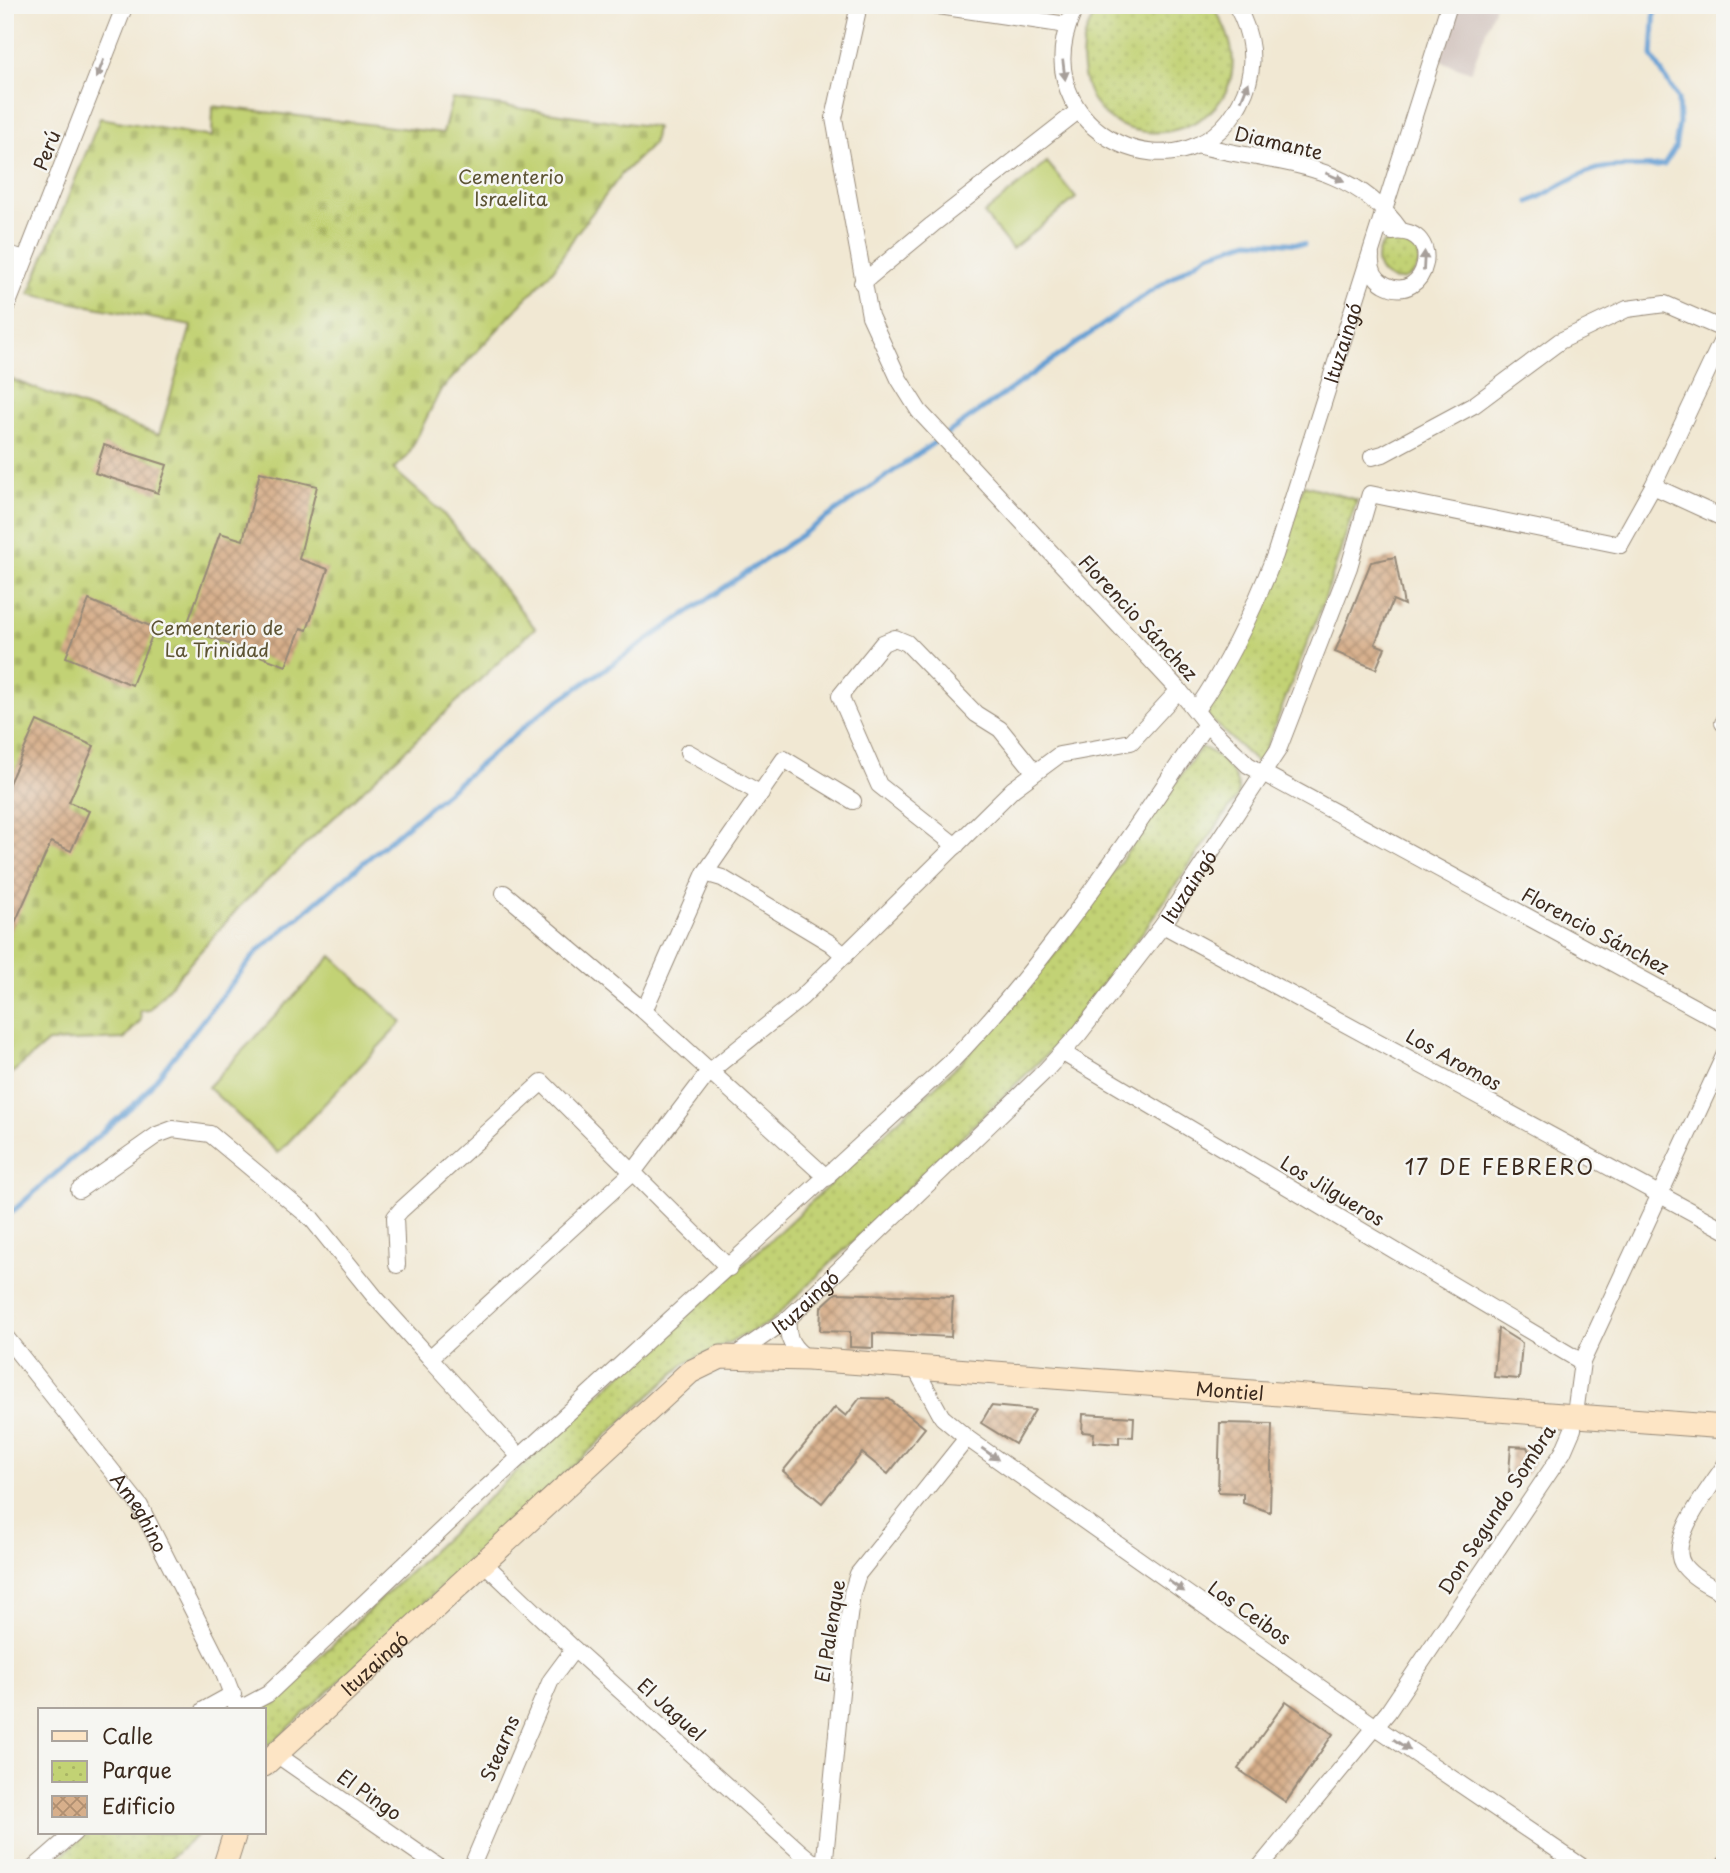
<svg xmlns="http://www.w3.org/2000/svg" width="1730" height="1873" font-family="'Playpen Sans',sans-serif">
<defs>
<pattern id="cemetery-stones" width="16" height="16" patternUnits="userSpaceOnUse" patternTransform="scale(1.75)"><rect width="16" height="16" fill="#c2d274"/><path d="M2 7V4a2 2 0 0 1 4 0v3zM10 15v-3a2 2 0 0 1 4 0v3z" fill="#a8b464"/></pattern>
<pattern id="park-dots" width="8" height="8" patternUnits="userSpaceOnUse" patternTransform="scale(1.75)"><rect width="8" height="8" fill="#c2d274"/><path d="M2 2h.1M6 6h.1" fill="none" stroke="#a8b464" stroke-width="1.8" stroke-linecap="round"/></pattern>
<pattern id="building-cross-hatch" width="8" height="8" patternUnits="userSpaceOnUse" patternTransform="scale(1.75)"><rect width="8" height="8" fill="#d7af8b"/><path d="M0 0l8 8M0 8l8-8" fill="none" stroke="#b08f71"/></pattern>
</defs>
<rect width="100%" height="100%" fill="#f6f6f2"/>
<filter id="ink" filterUnits="userSpaceOnUse"><feTurbulence type="fractalNoise" baseFrequency=".0143" numOctaves="2"/><feDisplacementMap in="SourceGraphic" scale="14" xChannelSelector="R" yChannelSelector="G"/><feConvolveMatrix kernelMatrix="1 2 1 2 8 2 1 2 1" color-interpolation-filters="sRGB"/></filter>
<filter id="wash" filterUnits="userSpaceOnUse"><feTurbulence type="fractalNoise" baseFrequency=".00686" numOctaves="4" result="noise"/><feDisplacementMap in="SourceGraphic" scale="28" xChannelSelector="R" yChannelSelector="G"/><feGaussianBlur stdDeviation="1.57" result="paint"/><feColorMatrix in="noise" values="0 0 0 0 0 0 0 0 0 0 0 0 0 0 0 0 0 1.4 0 .05"/><feComposite in="paint" operator="in"/></filter>
<g filter="url(#wash)">
<rect width="100%" height="100%" fill="#f1e8d3"/>
<!-- railway -->
<path fill="#cfc0ba" d="M1458 5H1495L1471 72 1440 61Z"/>
<!-- green -->
<path fill="#c2d274" stroke="#7e7e49" stroke-width="2" d="M1047 162 1076 198 1012 249 984 214Z
M332 956 402 1022 278 1153 208 1087Z"/>
<!-- cemetery -->
<path fill="url(#cemetery-stones)" stroke="#7e7e49" stroke-width="2" d="M452 99 656 127 653 144 622 174 576 234 554 269 440 391 407 457 393 469 441 511 535 628 239 907 149 1010 140 1011 141 1020 124 1039 48 1042 5 1079V377L159 435 191 326 29 294 100 118 212 137 213 106 443 133Z"/>
<!-- park -->
<path fill="url(#park-dots)" stroke="#7e7e49" stroke-width="2" d="M1103 5H1212C1296 129 1097 185 1083 69 1080 46 1086 22 1103 5Z
M1377 259a21 21 0 1 1 42 0a21 21 0 1 1-42 0Z
M1304 485 1357 500 1326 595 1262 758 1256 762 1208 717V711L1248 633Z
M1201 747C1218 753 1244 779 1237 797L1140 936 1049 1052 769 1323 684 1364 270 1745 264 1744 263 1710 587 1405 765 1245 964 1059 1060 948Z
M87 1833H199L160 1868H48Z"/>
<g fill="none" stroke-linecap="round" stroke-linejoin="round">
<!-- stream -->
<path stroke="#649ed3" stroke-width="5" d="M1529 202C1550 193 1571 177 1593 170 1617 163 1640 170 1664 165L1675 148 1679 123 1678 99 1652 56 1655 5
M5 1218 140 1099 257 952 542 712 845 505 1151 291 1209 254 1249 241 1304 244"/>
</g>
<g id="blocks">
<!-- building -->
<path fill="url(#building-cross-hatch)" d="M104 445 167 465 158 493 95 473Z
M260 472 317 486 299 559 328 569 307 630 301 628 286 666 186 628 220 533 243 540Z
M1395 557 1404 605 1393 600 1375 644 1385 648 1376 669 1335 652 1371 562Z
M89 600 155 628 132 685 66 657Z
M37 721 94 746 69 802 89 811 71 851 51 842 5 945V792Z
M836 1293 953 1297 951 1337 873 1333V1348L850 1347V1332L820 1331 821 1307Z
M1498 1328 1522 1343 1519 1379 1494 1377Z
M860 1398 889 1399 925 1428 888 1474 862 1453 822 1503 783 1471 835 1407 846 1416Z
M991 1406 1035 1410 1015 1444 981 1423Z
M1083 1414 1134 1417 1133 1437 1119 1436V1444L1093 1442 1094 1433 1082 1432Z
M1220 1423 1272 1424 1270 1512 1243 1503V1493L1218 1492Z
M1511 1446 1527 1447 1534 1462 1527 1475 1509 1473Z
M1286 1701 1333 1734 1286 1802 1238 1769Z"/>
</g>
</g>
<g filter="url(#ink)">
<use href="#blocks" fill-opacity="0" stroke="#968978" stroke-width="2"/>
<g fill="none" stroke-linecap="round" stroke-linejoin="round">
<defs>
<g id="street">
<path d="M859 5 834 118 870 316 899 379 919 411 1179 690 1206 724 1248 765 1725 1024"/>
<path d="M932 5 1067 25"/>
<path d="M1077 5C1010 132 1195 216 1245 92 1257 62 1251 32 1236 5"/>
<path d="M1197 145C1275 165 1350 158 1401 231"/>
<path d="M5 253 25 259"/>
<path d="M1371 256C1370 267 1374 278 1384 284 1427 308 1447 225 1392 232"/>
<path d="M862 283 932 225 1078 111"/>
<path d="M5 311 125 5"/>
<path d="M1372 457 1383 454 1474 405 1560 341 1627 309 1665 304 1725 330"/>
<path d="M1653 486 1725 519"/>
<path id="s1" d="M1196 710C1229 663 1254 609 1275 555L1449 5"/>
<path d="M1723 723 1725 724"/>
<path d="M688 752 761 794"/>
<path d="M956 846 879 785 840 696 883 643 895 638 907 643 976 714 1000 729 1034 771"/>
<path d="M705 873 722 878 830 943 845 956"/>
<path d="M504 893 644 1011 827 1178"/>
<path d="M1163 925 1725 1230"/>
<path d="M644 1011 705 873 784 759 853 801"/>
<path d="M1063 1053 1582 1362"/>
<path d="M79 1190 157 1135 173 1129 210 1134 312 1219 375 1297 430 1358"/>
<path d="M397 1265 395 1217 401 1210 542 1082 729 1268"/>
<path d="M788 1319C786 1338 792 1348 808 1359"/>
<path id="s2" d="M5 1336 140 1506 221 1666 238 1710"/>
<path id="s3" d="M733 1357 788 1319 1044 1072 1079 1034 1163 925 1278 750 1349 567 1370 494 1620 545 1653 486 1725 334"/>
<path d="M915 1368 942 1417 967 1438 1376 1727 1584 1868"/>
<path d="M520 1457 430 1358 634 1171 709 1072 801 998 1013 789 1059 755 1131 742 1179 690"/>
<path d="M1725 1465C1711 1487 1665 1542 1684 1566 1694 1579 1711 1586 1725 1594"/>
<path d="M485 1564 574 1649 799 1851 811 1861 842 1868"/>
<path d="M204 1710 233 1694"/>
<path d="M238 1710 268 1694 473 1500 949 1064C1049 961 1126 842 1206 724"/>
<path d="M276 1754 440 1868"/>
<path d="M34 1868 74 1833"/>
<path d="M471 1868 551 1680 574 1649"/>
<path d="M824 1868 846 1640 852 1593 858 1574 967 1438"/>
<path d="M1259 1868 1388 1712 1563 1452 1573 1429 1582 1362 1725 1054"/>
<path d="M1722 1868 1725 1864"/>
</g>
<g id="secondary">
<path id="s4" d="M264 1765 690 1372 721 1357 808 1359 1725 1427"/>
<path d="M224 1868 235 1833"/>
</g>
</defs>
<!-- street casing -->
<use href="#street" stroke="#968978" stroke-width="18"/>
<!-- secondary casing -->
<use href="#secondary" stroke="#968978" stroke-width="25"/>
<!-- street -->
<use href="#street" stroke="#fff" stroke-width="16"/>
<!-- secondary -->
<use href="#secondary" stroke="#fde5c5" stroke-width="23"/>
</g>
<!-- one-way arrows -->
<defs><path id="oneway-solid" d="M-6-.8H1V-3.2L6.5 0L1 3.2V.8H-6Z" transform="scale(1.75)"/></defs>
<g fill="#a79f9a">
<use href="#oneway-solid" transform="translate(100 69) rotate(111)"/>
<use href="#oneway-solid" transform="translate(1064 70) rotate(83)"/>
<use href="#oneway-solid" transform="translate(1245 91) rotate(-68)"/>
<use href="#oneway-solid" transform="translate(1335 177) rotate(23)"/>
<use href="#oneway-solid" transform="translate(1424 261) rotate(-87)"/>
<use href="#oneway-solid" transform="translate(990 1454) rotate(35)"/>
<use href="#oneway-solid" transform="translate(1176 1586) rotate(35)"/>
<use href="#oneway-solid" transform="translate(1402 1745) rotate(34)"/>
</g>
</g>
<g text-anchor="middle" dominant-baseline="central" stroke-width="5" stroke-linejoin="round" paint-order="stroke">
<!-- street labels -->
<g font-size="19" fill="#3b2a1e" stroke="#f6f6f2">
<text transform="translate(1279 142) rotate(13)">Diamante</text>
<text transform="translate(46 150) rotate(-68)">Perú</text>
<text stroke="none"><textPath href="#s1" startOffset="397">Ituzaingó</textPath></text>
<text transform="translate(1139 617) rotate(47)">Florencio Sánchez</text>
<text stroke="none"><textPath href="#s3" startOffset="658">Ituzaingó</textPath></text>
<text transform="translate(1596 930) rotate(28)">Florencio Sánchez</text>
<text transform="translate(1454 1059) rotate(29)">Los Aromos</text>
<text transform="translate(1333 1190) rotate(31)">Los Jilgueros</text>
<text stroke="none"><textPath href="#s3" startOffset="91">Ituzaingó</textPath></text>
<text stroke="none"><textPath href="#s4" startOffset="1124">Montiel</textPath></text>
<text transform="translate(1496 1509) rotate(-57)">Don Segundo Sombra</text>
<text stroke="none"><textPath href="#s2" startOffset="222">Ameghino</textPath></text>
<text transform="translate(1250 1612) rotate(35)">Los Ceibos</text>
<text transform="translate(829 1631) rotate(-81)">El Palenque</text>
<text stroke="none"><textPath href="#s4" startOffset="150">Ituzaingó</textPath></text>
<text transform="translate(672 1709) rotate(42)">El Jaguel</text>
<text transform="translate(499 1748) rotate(-67)">Stearns</text>
<text transform="translate(370 1794) rotate(35)">El Pingo</text>
</g>
<!-- park labels -->
<g font-size="19" fill="#5d5434" stroke="#f6f6f2">
<text x="511" y="176">Cementerio<tspan x="511" dy="22">Israelita</tspan></text>
<text x="217" y="627">Cementerio de<tspan x="217" dy="22">La Trinidad</tspan></text>
</g>
<!-- neighbourhood labels -->
<g font-size="21" letter-spacing="2" fill="#3b2a1e" stroke="#f6f6f2">
<text x="1500" y="1166">17 DE FEBRERO</text>
</g>
</g>
<!-- margin -->
<rect width="1730" height="1873" fill="none" stroke="#f6f6f2" stroke-width="28"/>
<!-- legend -->
<rect x="38" y="1708" width="228" height="126" fill="#f6f6f2" stroke="#aba49d" stroke-width="2"/>
<rect x="52" y="1731" width="35" height="10" fill="#fde5c5" stroke="#aba49d" stroke-width="2"/>
<text x="102" y="1744" font-size="21" fill="#3b2a1e">Calle</text>
<rect x="52" y="1761" width="35" height="21" fill="url(#park-dots)" stroke="#aba49d" stroke-width="2"/>
<text x="102" y="1778" font-size="21" fill="#3b2a1e">Parque</text>
<rect x="52" y="1796" width="35" height="21" fill="url(#building-cross-hatch)" stroke="#aba49d" stroke-width="2"/>
<text x="102" y="1814" font-size="21" fill="#3b2a1e">Edificio</text>
</svg>
